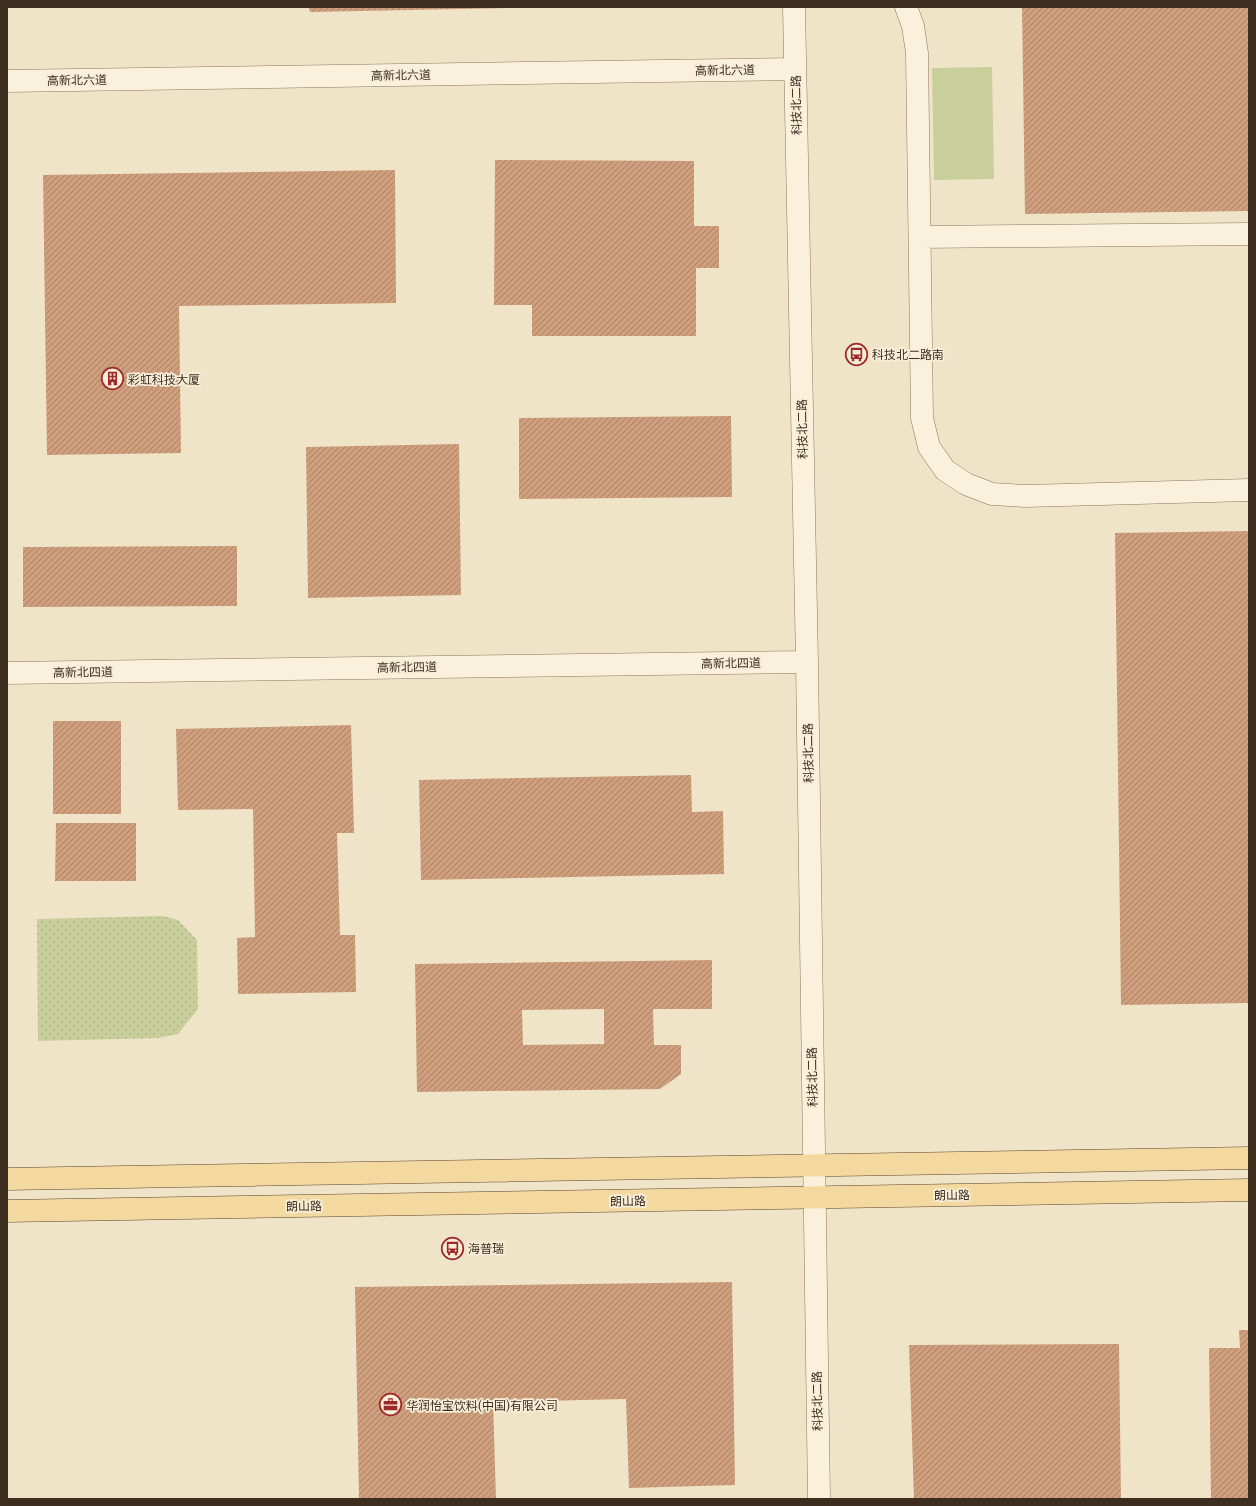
<svg xmlns="http://www.w3.org/2000/svg" width="1256" height="1506" font-family="'Libre Baskerville','Noto Sans SC',serif">
<defs>
<pattern id="green-dots" width="8" height="8" patternUnits="userSpaceOnUse"><rect width="8" height="8" fill="#c9cf9b"/><path d="M2 2h.1M6 6h.1" fill="none" stroke="#aeb285" stroke-width="1.8" stroke-linecap="round"/></pattern>
<pattern id="building-hatch" width="6" height="6" patternUnits="userSpaceOnUse"><rect width="6" height="6" fill="#cf9f7d"/><path d="M-1 1l2-2M0 6l6-6M5 7l2-2" fill="none" stroke="#a98266"/></pattern>
</defs>
<rect width="100%" height="100%" fill="#f0e4c8"/>
<!-- green -->
<path fill="url(#green-dots)" d="M163 916 178 920 197 940 198 1009 178 1034 159 1038 38 1041 37 919Z"/>
<!-- pitch -->
<path fill="#c9cf9b" d="M992 67 994 179 934 180 932 68Z"/>
<!-- building -->
<path fill="url(#building-hatch)" fill-rule="evenodd" d="M309 7H510V8L310 12Z
M1022 7H1249V211L1025 214Z
M495 160 694 161V226H719V268H696V336H532V305H494Z
M395 170 396 303 179 306 181 453 47 455 43 175Z
M731 416 732 497 519 499V418Z
M459 444 461 595 308 598 306 447Z
M1249 531V1003L1121 1005 1115 533Z
M237 546V606L23 607V547Z
M53 721H121V814H53Z
M351 725 354 833H337L340 935H355L356 992 238 994 237 938 255 937 253 809 178 810 176 729Z
M691 775 692 812 723 811 724 874 421 880 419 780Z
M56 823H136V881H55Z
M712 960V1009H653L654 1045H681V1074L660 1089 417 1092 415 964ZM604 1009V1044L523 1045 522 1010Z
M732 1282 735 1485 629 1488 626 1399 493 1402 496 1499H359L355 1287Z
M1239 1330H1249V1499H1211L1209 1348H1240Z
M1119 1344 1121 1499H914L909 1345Z"/>
<g fill="none" stroke-linecap="round" stroke-linejoin="round">
<defs>
<path id="minor" d="M794 7 807 662 819 1499
M906 7 913 26 917 53 922 418 929 447 945 470 966 484 992 494 1026 496 1249 490
M7 81 795 69
M920 237 1249 234
M7 673 807 662"/>
<path id="major" d="M7 1179 1249 1158
M7 1211 1249 1190"/>
</defs>
<!-- minor casing -->
<use href="#minor" stroke="#8d765c" stroke-width="23"/>
<!-- major casing -->
<use href="#major" stroke="#5b4430" stroke-width="23"/>
<!-- minor -->
<use href="#minor" stroke="#faf1dc" stroke-width="22"/>
<!-- major -->
<use href="#major" stroke="#f3d9a0" stroke-width="22"/>
</g>
<!-- icons -->
<defs>
<symbol id="bus-ring" viewBox="-11 -11 22 22"><circle r="9.5" fill="#f7eed8" stroke="#9e2a2b" stroke-width="1.5"/><path d="M-5-6H5V4H4V6H2V4H-2V6H-4V4H-5ZM-3.5-4V0h7V-4ZM-3.5 1.2v1.5H-2V1.2ZM2 1.2v1.5H3.5V1.2Z" fill="#9e2a2b"/></symbol>
<symbol id="building-ring" viewBox="-11 -11 22 22"><circle r="9.5" fill="#f7eed8" stroke="#9e2a2b" stroke-width="1.5"/><path d="M-4-6H4V6H1V3H-1V6H-4ZM-2.5-4.3h1.7v1.8h-1.7ZM.8-4.3h1.7v1.8H.8ZM-2.5-1h1.7V.8h-1.7ZM.8-1h1.7V.8H.8Z" fill="#9e2a2b"/></symbol>
<symbol id="office-ring" viewBox="-11 -11 22 22"><circle r="9.5" fill="#f7eed8" stroke="#9e2a2b" stroke-width="1.5"/><path d="M-6-3h4V-5.5h4V-3h4V5H-6ZM-1-4.5V-3h2v-1.5ZM-6 0V1H6V0Z" fill="#9e2a2b"/></symbol>
</defs>
<g fill-rule="evenodd">
<use href="#bus-ring" x="844" y="342" width="25" height="25"/>
<use href="#building-ring" x="100" y="366" width="25" height="25"/>
<use href="#bus-ring" x="440" y="1236" width="25" height="25"/>
<use href="#office-ring" x="378" y="1392" width="25" height="25"/>
</g>
<g text-anchor="middle" dominant-baseline="central" stroke-width="3.5" stroke-linejoin="round" paint-order="stroke">
<!-- street labels -->
<g font-size="12" fill="#3d2e20" stroke="#f7eed8">
<text transform="translate(725 70) rotate(-1)">高新北六道</text>
<text transform="translate(401 75) rotate(-1)">高新北六道</text>
<text transform="translate(77 80) rotate(-1)">高新北六道</text>
<text transform="translate(796 105) rotate(-91)">科技北二路</text>
<text transform="translate(802 429) rotate(-91)">科技北二路</text>
<text transform="translate(731 663) rotate(-1)">高新北四道</text>
<text transform="translate(407 667) rotate(-1)">高新北四道</text>
<text transform="translate(83 672) rotate(-1)">高新北四道</text>
<text transform="translate(808 753) rotate(-91)">科技北二路</text>
<text transform="translate(812 1077) rotate(-91)">科技北二路</text>
<text transform="translate(952 1195) rotate(-1)">朗山路</text>
<text transform="translate(628 1201) rotate(-1)">朗山路</text>
<text transform="translate(304 1206) rotate(-1)">朗山路</text>
<text transform="translate(817 1401) rotate(-91)">科技北二路</text>
</g>
<!-- poi labels -->
<g font-size="12" fill="#3d2e20" stroke="#f7eed8" text-anchor="start">
<text x="872" y="354">科技北二路南</text>
<text x="128" y="379">彩虹科技大厦</text>
<text x="468" y="1248">海普瑞</text>
<text x="406" y="1405">华润怡宝饮料(中国)有限公司</text>
</g>
</g>
<!-- border -->
<rect width="1256" height="1506" fill="none" stroke="#3d2e20" stroke-width="16"/>
</svg>
